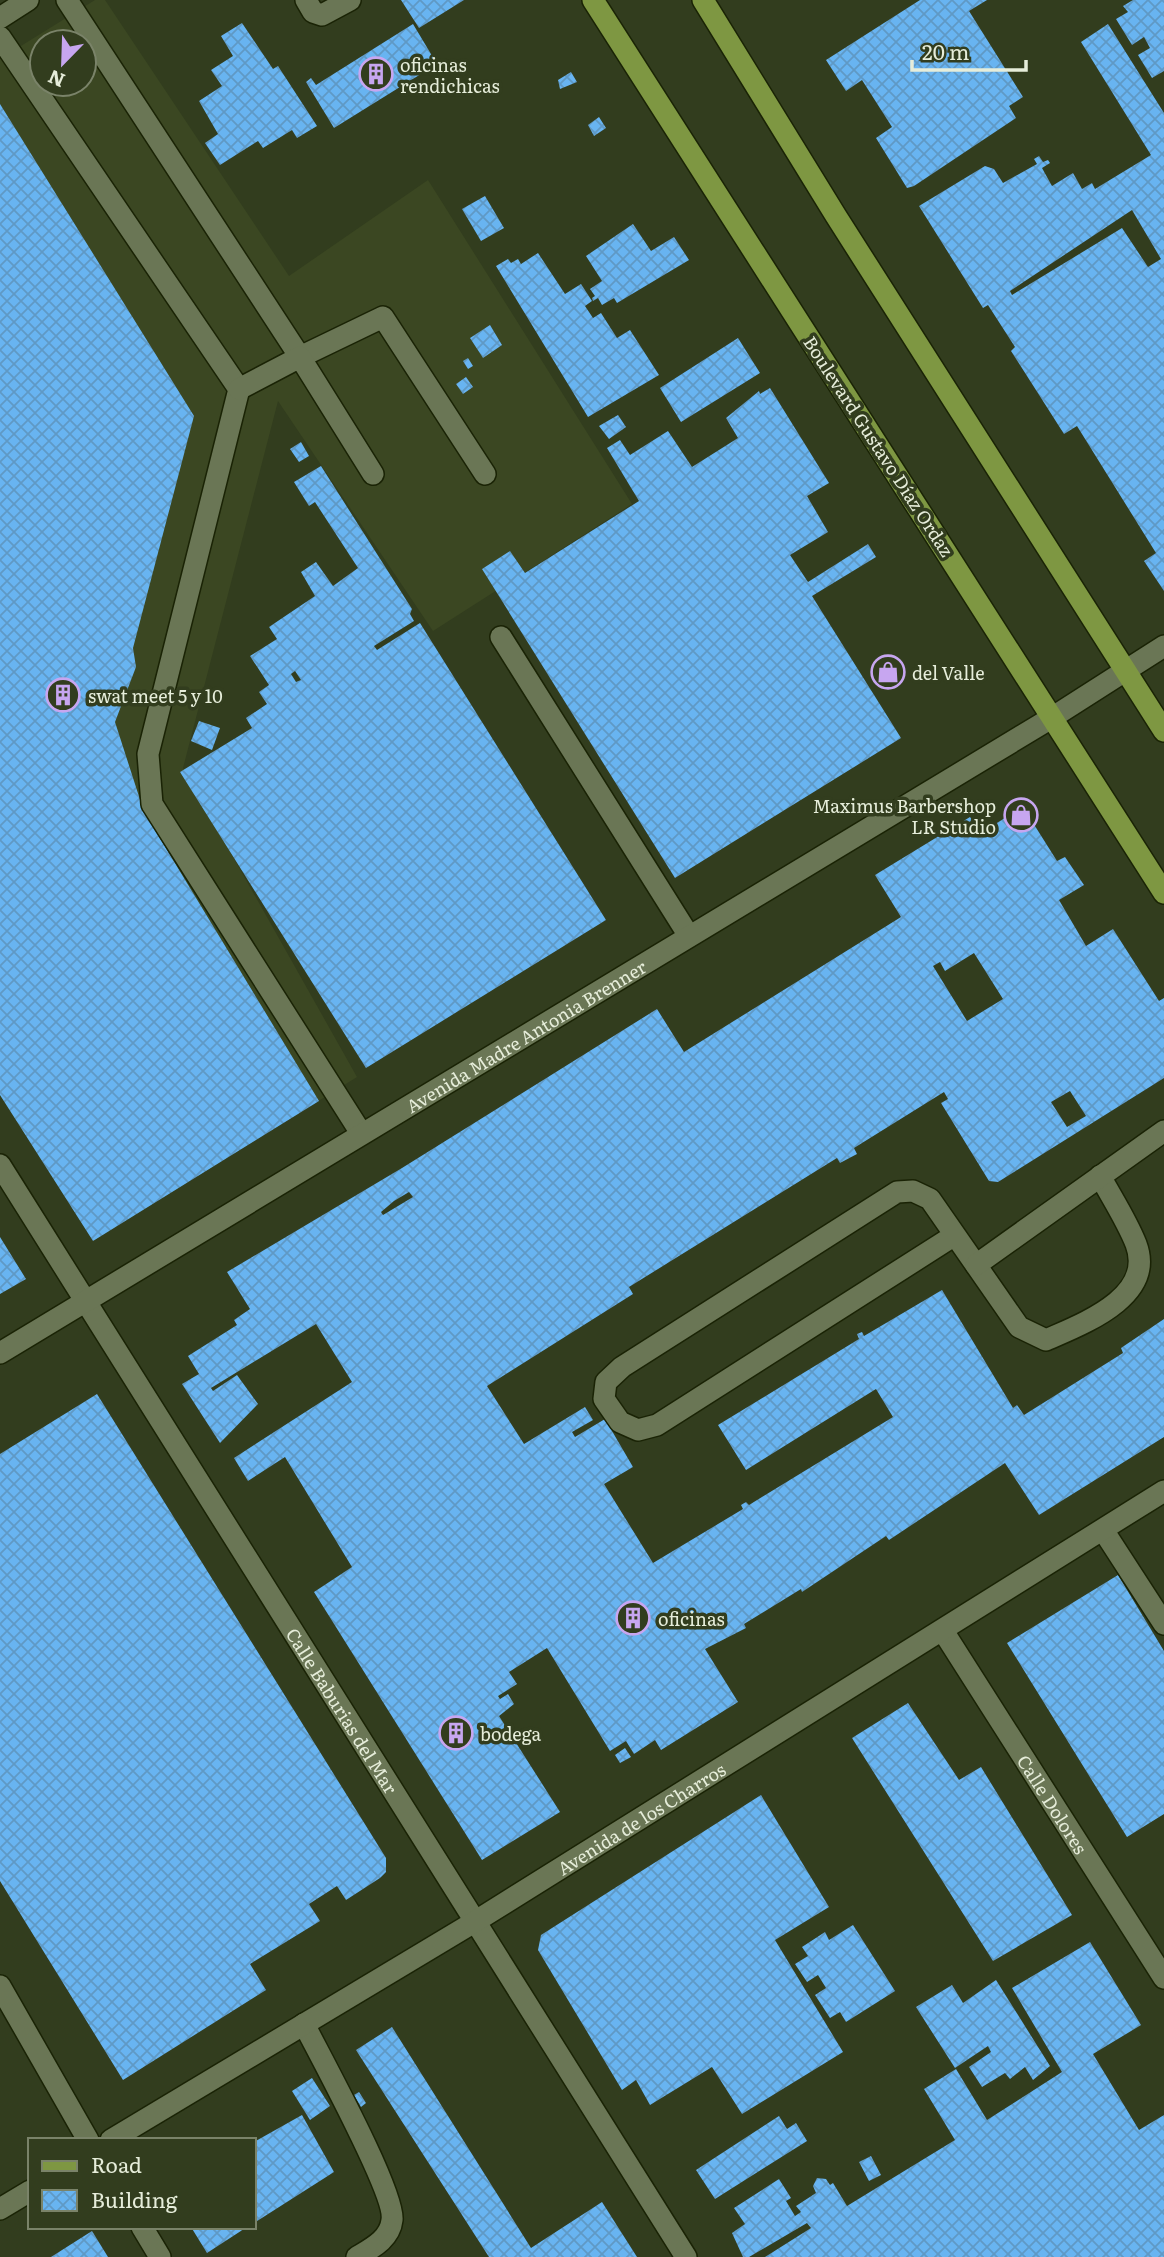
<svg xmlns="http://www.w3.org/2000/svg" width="1164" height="2257" font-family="Literata,serif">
<defs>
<pattern id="building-cross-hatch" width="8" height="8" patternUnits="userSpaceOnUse" patternTransform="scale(1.75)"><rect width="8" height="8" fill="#68b4f1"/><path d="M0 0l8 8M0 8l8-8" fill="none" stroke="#5f99c5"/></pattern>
</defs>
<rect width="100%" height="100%" fill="#323d1e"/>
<!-- built -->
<path fill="#3b4722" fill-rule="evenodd" d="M95 0H105L289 276 428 180 632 504 433 631 278 401 183 768 357 1077 93 1241 0 1095V59ZM42 42H84V84H42Z"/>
<!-- building -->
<path fill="url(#building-cross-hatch)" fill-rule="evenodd" d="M401 0H464L419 28Z
M920 0H987L969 11 1023 97 1009 106 1016 118 914 186 907 188 876 138 892 127 862 80 846 91 826 60Z
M1133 0H1164V71L1152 78 1138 55 1150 48 1144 37 1132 45 1116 19 1128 12 1123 6Z
M242 23 273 69 278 66 317 126 297 138 292 130 263 148 258 141 220 165 205 143 218 134 199 101 222 86 211 70 233 56 221 36Z
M413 24 437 64 334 128 306 82 311 78 316 85Z
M1108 24 1164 113V591L1144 561 1156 553 1077 426 1064 434 1011 351 1015 347 988 305 983 308 919 206 985 166 994 169 1003 183 1037 164 1034 159 1039 156 1043 162 1048 160 1050 163 1042 168 1052 186 1073 173 1082 189 1092 183 1095 189 1151 155 1081 42ZM1132 210 1161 259 1148 267 1122 228 1012 295 1010 291Z
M571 72 577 82 560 89 558 80Z
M0 104 194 416 133 648 136 667 115 722 144 812 319 1101 93 1241 0 1095Z
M599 117 606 128 594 136 588 125Z
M485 196 504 228 481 241 462 209Z
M633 224 651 251 674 237 689 260 617 303 614 298 602 305 598 298 593 301 592 298 595 296 590 289 602 281 586 256Z
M538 253 565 294 581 284 592 301 585 306 593 318 601 313 617 338 630 330 659 375 588 417 496 266 508 259 511 263 518 259 521 264Z
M490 325 502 345 483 358 470 338Z
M738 338 760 373 681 422 660 388Z
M468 358 473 366 468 369 463 361Z
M466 377 473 387 463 394 456 384Z
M770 388 829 483 807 496 828 532 790 555 808 582 868 544 876 557 812 596 901 738 675 878 482 569 510 551 525 573 639 501 607 448 620 440 630 455 668 431 692 467 738 438 726 418 759 391 760 394Z
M618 415 626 427 609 439 599 426Z
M301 442 309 456 299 462 290 449Z
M321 466 412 609 410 614 414 621 374 646 377 650 420 623 606 920 366 1068 180 772 252 728 246 718 267 704 259 692 269 685 250 656 277 639 269 627 315 596 301 572 316 562 333 586 358 568 315 502 309 506 294 482ZM295 671 301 680 296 682 291 674Z
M199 721 220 728 212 750 191 741Z
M1023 807 1057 861 1065 857 1084 885 1059 900 1086 946 1113 929 1159 1001 1164 998V1078L998 1182 989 1181 941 1103 948 1099 944 1092 854 1148 857 1154 840 1163 837 1158 629 1287 633 1294 487 1386 524 1444 585 1407 593 1420 572 1432 575 1437 605 1419 633 1467 604 1484 653 1563 743 1509 741 1505 746 1502 749 1505 893 1417 876 1389 746 1470 718 1425 859 1339 857 1334 862 1332 864 1336 942 1290 1013 1408 1017 1405 1024 1415 1123 1353 1121 1348 1164 1319V1437L1039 1515 1005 1463 889 1540 886 1536 802 1592 801 1589 744 1624 746 1628 705 1649 738 1702 661 1750 655 1740 634 1754 626 1741 610 1751 547 1648 509 1672 517 1684 498 1696 500 1699 508 1694 514 1704 499 1716 560 1812 482 1860 314 1592 352 1567 285 1457 248 1481 234 1458 352 1382 316 1324 211 1388 213 1391 237 1375 258 1404 220 1443 182 1384 199 1374 188 1356 237 1325 234 1320 250 1309 227 1272 402 1168 657 1009 684 1052 901 917 875 875 970 817 982 832ZM974 953 1003 999 967 1021 933 966 940 962 945 971ZM1070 1091 1086 1116 1067 1127 1051 1102ZM409 1192 413 1197 383 1215 381 1212 394 1201Z
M0 1237 26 1279 0 1294Z
M97 1394 386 1858V1872L380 1878 346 1900 337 1886 309 1904 320 1921 250 1964 266 1990 123 2080 0 1881V1454Z
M1118 1575 1164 1651V1814L1127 1837 1007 1643Z
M908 1703 959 1780 981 1767 1072 1915 993 1961 852 1738Z
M625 1748 631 1757 620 1763 615 1755Z
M761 1795 829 1907 775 1940 843 2052 742 2114 712 2067 650 2105 636 2080 622 2090 538 1950 541 1935Z
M853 1925 895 1991 846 2022 840 2012 830 2018 815 1995 826 1988 818 1975 807 1982 795 1964 808 1956 802 1947 825 1932 829 1940Z
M1090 1942 1141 2025 1093 2054 1139 2130 1164 2115V2257H765L811 2228 807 2223 749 2257H743L732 2233 745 2224 734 2208 779 2179 791 2198 786 2201 795 2216 801 2212 796 2206 816 2193 813 2186 817 2178 826 2179 830 2185 833 2183 847 2206 955 2140 924 2089 956 2069 987 2120 1062 2072 1012 1988Z
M996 1980 1050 2066 1033 2080 1025 2067 1010 2079 1005 2073 982 2087 969 2067 991 2052 988 2046 955 2068 916 2007 952 1985 963 2003Z
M392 2027 531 2248 602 2202 637 2257H489L356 2050Z
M312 2078 330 2106 310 2120 292 2091Z
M359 2092 366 2103 361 2107 354 2095Z
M302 2115 334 2172 254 2223V2142Z
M779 2116 787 2129 796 2123 807 2141 715 2199 696 2170Z
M871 2156 881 2175 869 2181 859 2162Z
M191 2227H247L207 2253Z
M92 2231 108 2257H51Z"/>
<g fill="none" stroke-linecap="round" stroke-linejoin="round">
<defs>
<g id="minor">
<path d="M67 0 300 357 383 317 485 474"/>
<path d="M306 0 313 12 322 15 350 0"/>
<path d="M0 18 28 0"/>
<path d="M0 37 239 389 148 754 152 804 361 1133"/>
<path d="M239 389 300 357 373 474"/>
<path d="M501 637 689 936"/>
<path id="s1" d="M0 1165 686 2257"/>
<path d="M955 1235 657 1425 638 1430 620 1422 604 1399 606 1382 622 1367 897 1192 913 1191 930 1199 1019 1327 1046 1340C1082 1324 1156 1297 1136 1244 1127 1221 1112 1198 1100 1176"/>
<path d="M976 1265 1164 1131"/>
<path id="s2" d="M0 1353 1053 717 1164 646"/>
<path d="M1103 1530 1164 1624"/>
<path id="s3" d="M943 1631 1164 1978"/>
<path d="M0 1986 88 2140"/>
<path d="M304 2024C320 2056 396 2194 392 2220 390 2239 372 2248 357 2257"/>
<path id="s4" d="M111 2140 476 1921 1164 1491"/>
<path d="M0 2209 30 2191"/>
<path d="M142 2227 160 2257"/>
</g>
<path id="major" d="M593 0 1164 893
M703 0 836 216 1164 731"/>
</defs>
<!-- minor casing -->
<use href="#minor" stroke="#1a2305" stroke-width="24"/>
<!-- major casing -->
<use href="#major" stroke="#1a2305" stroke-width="24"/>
<!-- minor -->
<use href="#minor" stroke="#6a7655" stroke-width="21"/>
<!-- major -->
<use href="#major" stroke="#7e9742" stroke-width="21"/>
</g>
<!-- icons -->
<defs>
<symbol id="building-ring" viewBox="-11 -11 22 22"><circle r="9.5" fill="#323d1e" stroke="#c7a6f0" stroke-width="1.5"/><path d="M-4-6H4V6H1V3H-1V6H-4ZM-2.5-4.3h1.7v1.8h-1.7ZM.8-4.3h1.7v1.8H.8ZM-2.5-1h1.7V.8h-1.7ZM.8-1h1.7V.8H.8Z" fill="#c7a6f0"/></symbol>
<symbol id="shop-ring" viewBox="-11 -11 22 22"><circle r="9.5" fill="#323d1e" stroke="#c7a6f0" stroke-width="1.5"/><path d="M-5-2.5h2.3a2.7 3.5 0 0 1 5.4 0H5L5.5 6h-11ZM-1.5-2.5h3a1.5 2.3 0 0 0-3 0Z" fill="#c7a6f0"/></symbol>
</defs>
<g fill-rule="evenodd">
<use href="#building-ring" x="357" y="55" width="38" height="38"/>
<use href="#shop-ring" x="869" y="653" width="38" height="38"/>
<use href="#building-ring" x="44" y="676" width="38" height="38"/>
<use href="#shop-ring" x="1002" y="796" width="38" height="38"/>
<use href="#building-ring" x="614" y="1599" width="38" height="38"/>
<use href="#building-ring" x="437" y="1714" width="38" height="38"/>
</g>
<g text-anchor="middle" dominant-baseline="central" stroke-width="7" stroke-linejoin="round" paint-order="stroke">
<!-- poi labels -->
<g font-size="18" fill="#e6edda" stroke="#323d1e" text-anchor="start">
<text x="400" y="64">oficinas<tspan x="400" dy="21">rendichicas</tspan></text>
<text x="912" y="672">del Valle</text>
<text x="88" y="695">swat meet 5 y 10</text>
<text x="996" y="805" text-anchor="end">Maximus Barbershop<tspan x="996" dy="21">LR Studio</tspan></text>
<text x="658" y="1618">oficinas</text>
<text x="480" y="1733">bodega</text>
</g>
<!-- street labels -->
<g font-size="18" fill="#e6edda" stroke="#323d1e">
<text transform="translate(879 446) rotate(57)">Boulevard Gustavo Díaz Ordaz</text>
<text stroke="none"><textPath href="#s2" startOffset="614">Avenida Madre Antonia Brenner</textPath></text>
<text stroke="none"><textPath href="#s1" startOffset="644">Calle Baburias del Mar</textPath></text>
<text stroke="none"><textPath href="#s3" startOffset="205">Calle Dolores</textPath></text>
<text stroke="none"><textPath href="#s4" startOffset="620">Avenida de los Charros</textPath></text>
</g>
</g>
<!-- legend -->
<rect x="28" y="2138" width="228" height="91" fill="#323d1e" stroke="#7a8369" stroke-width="2"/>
<rect x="42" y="2161" width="35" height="10" fill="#7e9742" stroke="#7a8369" stroke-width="2"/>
<text x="91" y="2173" font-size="21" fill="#e6edda">Road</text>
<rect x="42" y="2190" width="35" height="21" fill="url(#building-cross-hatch)" stroke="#7a8369" stroke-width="2"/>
<text x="91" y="2208" font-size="21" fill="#e6edda">Building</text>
<!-- north arrow -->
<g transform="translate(63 63) rotate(203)"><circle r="33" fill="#323d1e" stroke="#7a8369" stroke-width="2"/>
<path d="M0-5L12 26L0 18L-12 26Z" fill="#c7a6f0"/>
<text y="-10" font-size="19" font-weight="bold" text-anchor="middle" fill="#e6edda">N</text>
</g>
<!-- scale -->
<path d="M912 60v10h114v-10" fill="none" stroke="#e6edda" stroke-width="3.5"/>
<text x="922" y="60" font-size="21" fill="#e6edda" stroke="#323d1e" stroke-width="5" paint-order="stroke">20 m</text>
</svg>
